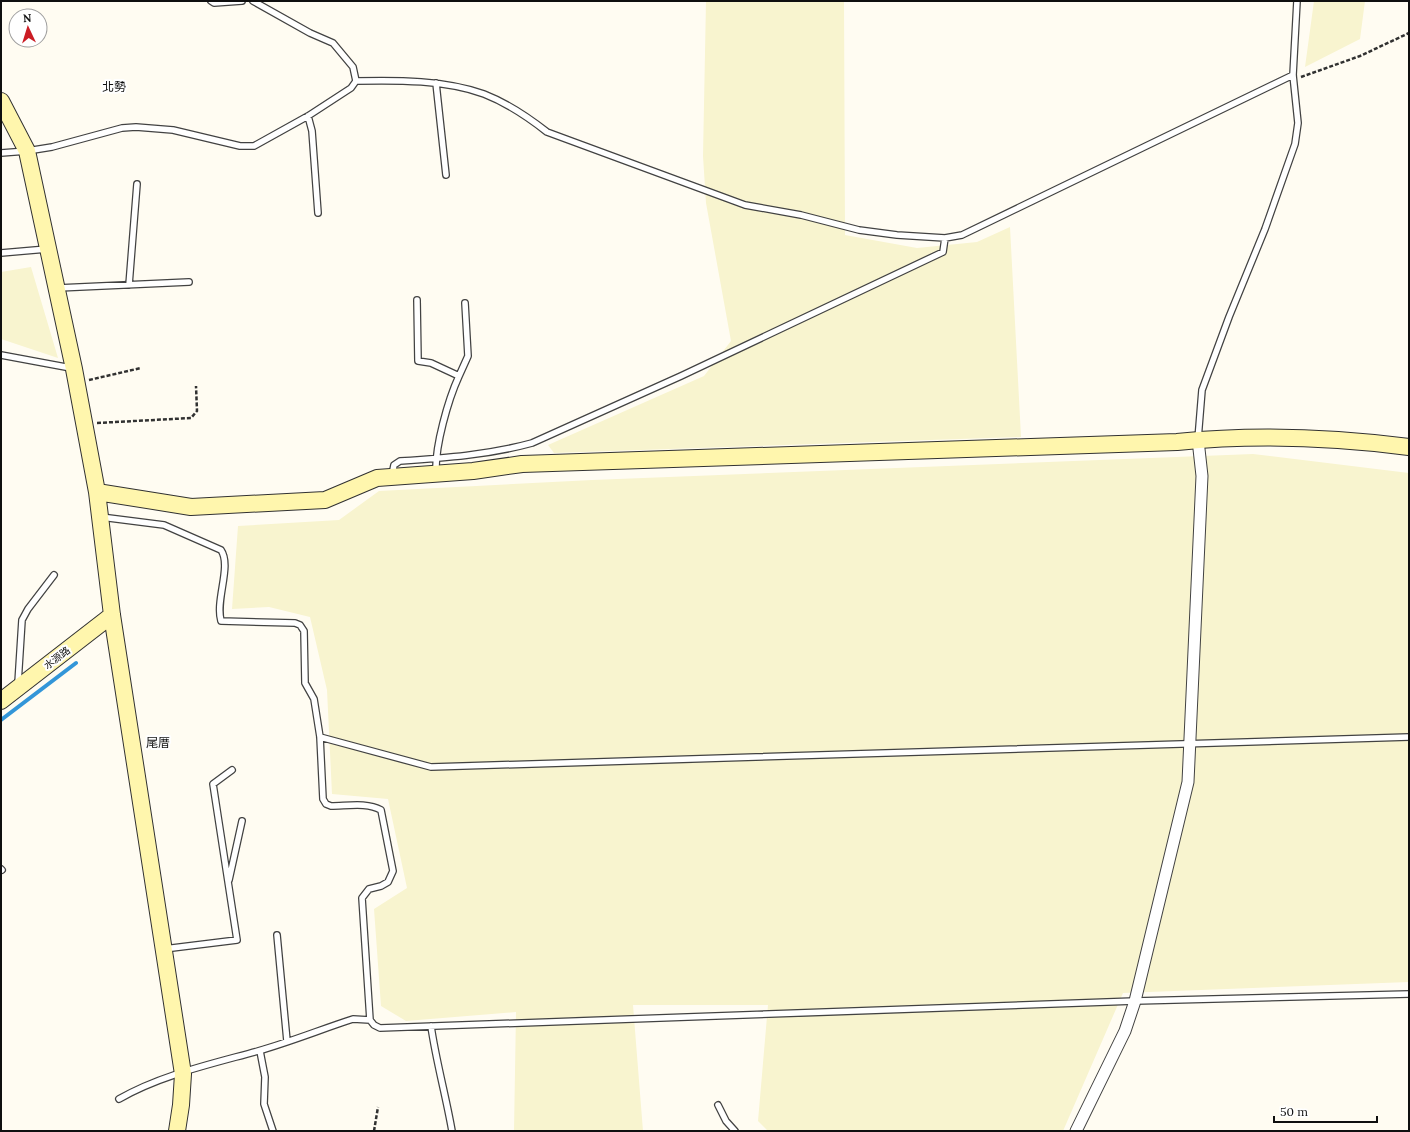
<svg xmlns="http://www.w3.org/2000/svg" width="1410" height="1132" font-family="Lora,'Noto Sans TC',serif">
<rect width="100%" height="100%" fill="#fffcf2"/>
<!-- farmland -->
<path fill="#f8f4cf" d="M706 1H844L845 235 917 248 977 242 1010 227 1021 437 554 453 548 445 704 376 731 341 706 203 703 156Z
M1314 1H1365L1360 39 1305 67Z
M31 267 58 358 1 339V272Z
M1253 454 1409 473V982L1123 993 1063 1131H840V1130L839 1131H768L758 1121 768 1005H633L643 1131H514L516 1012 406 1021 381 1006 374 909 407 888 388 799 332 794 327 690 310 617 269 607 232 609 238 526 339 520 379 491 592 480Z"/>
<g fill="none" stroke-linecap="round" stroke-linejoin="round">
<!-- stream -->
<path stroke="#3396d8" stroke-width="4" d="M1 720 76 663"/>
<defs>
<path id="lane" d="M211 1 214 3 242 1
M253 1 310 33 333 43 353 67 356 81
M436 83 446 175
M308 116 312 131 318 213
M1 153 27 151 52 147 122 128 136 127 173 130 240 146H254L308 116 351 88 356 81C397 80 446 80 484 94 507 103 528 117 547 132L745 205 801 215 859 230 897 235 945 238 962 235 1293 75
M1 253 47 249
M129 285 137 184
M58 288 189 282
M417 300 418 361 431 363 459 376C448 400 435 446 436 472
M1 355 71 368
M459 376 468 356 465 303
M1198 439 1202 390 1229 317 1265 229 1295 144 1298 123 1293 75 1297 1
M392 475 394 465 400 461C445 458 488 455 532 443L681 376 943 252 945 238
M101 517 164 525 221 550C232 566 215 600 221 621L295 623 300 625 304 631 305 683 314 699 320 737 323 799 326 804 331 806C347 806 367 802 381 810L393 871 388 882 381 886 369 889 362 898 370 1020
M18 683 22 620 28 609 54 575
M320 737 431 767 1409 737
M1 869 2 870
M229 880 242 821
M277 935 287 1041
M164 949 237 940 213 784 232 770
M431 1026C436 1061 446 1096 452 1131
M260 1051 265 1077 264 1104 273 1131
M119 1099C161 1075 211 1064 258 1051 290 1042 322 1029 353 1019L370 1020 374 1025 380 1028 1135 1001 1409 994
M718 1105 726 1121 735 1131"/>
<path id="street" d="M1076 1131 1125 1031 1135 1001 1188 782 1202 476 1198 440"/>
<path id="secondary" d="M1 101 27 151 74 369 97 492 112 615 183 1074 181 1105 177 1131
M97 492 191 507 325 500 377 478 473 471 522 464 1177 442C1255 434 1332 437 1409 447
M1 701 112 615"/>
</defs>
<!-- lane casing -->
<use href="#lane" stroke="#424242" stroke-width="8"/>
<!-- street casing -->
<use href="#street" stroke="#424242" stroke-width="13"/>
<!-- secondary casing -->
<use href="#secondary" stroke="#313131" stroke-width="18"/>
<!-- path -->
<path stroke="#313131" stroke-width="2.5" stroke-dasharray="4 2" stroke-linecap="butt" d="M1301 77 1360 56 1409 33
M89 380 141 368
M97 423 191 418 197 411 196 386
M374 1131 378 1107"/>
<!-- lane -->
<use href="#lane" stroke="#fff" stroke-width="5.5"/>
<!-- street -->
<use href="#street" stroke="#fff" stroke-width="11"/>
<!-- secondary -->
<use href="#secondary" stroke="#fff6ad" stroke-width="16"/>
</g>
<g text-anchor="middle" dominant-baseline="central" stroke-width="4" stroke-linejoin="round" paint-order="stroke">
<!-- street labels -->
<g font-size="10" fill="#0f0f0f" stroke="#fff">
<text transform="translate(57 658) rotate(-37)">水源路</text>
</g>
<!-- quarter labels -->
<g font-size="12" fill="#0f0f0f" stroke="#fff">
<text x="114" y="86">北勢</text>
<text x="158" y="742">尾厝</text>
</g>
</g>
<!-- border -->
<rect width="1410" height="1132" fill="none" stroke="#0f0f0f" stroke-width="4"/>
<!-- north arrow -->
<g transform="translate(28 28) rotate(356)"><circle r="19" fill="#ffffff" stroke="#9f9f9f"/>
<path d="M0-3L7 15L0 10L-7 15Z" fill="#cb1c24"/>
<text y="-6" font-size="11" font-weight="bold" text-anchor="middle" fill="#0f0f0f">N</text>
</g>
<!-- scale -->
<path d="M1274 1116v6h103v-6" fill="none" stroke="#0f0f0f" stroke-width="2"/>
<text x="1280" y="1116" font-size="12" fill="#0f0f0f" stroke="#ffffff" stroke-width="3" paint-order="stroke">50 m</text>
</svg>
